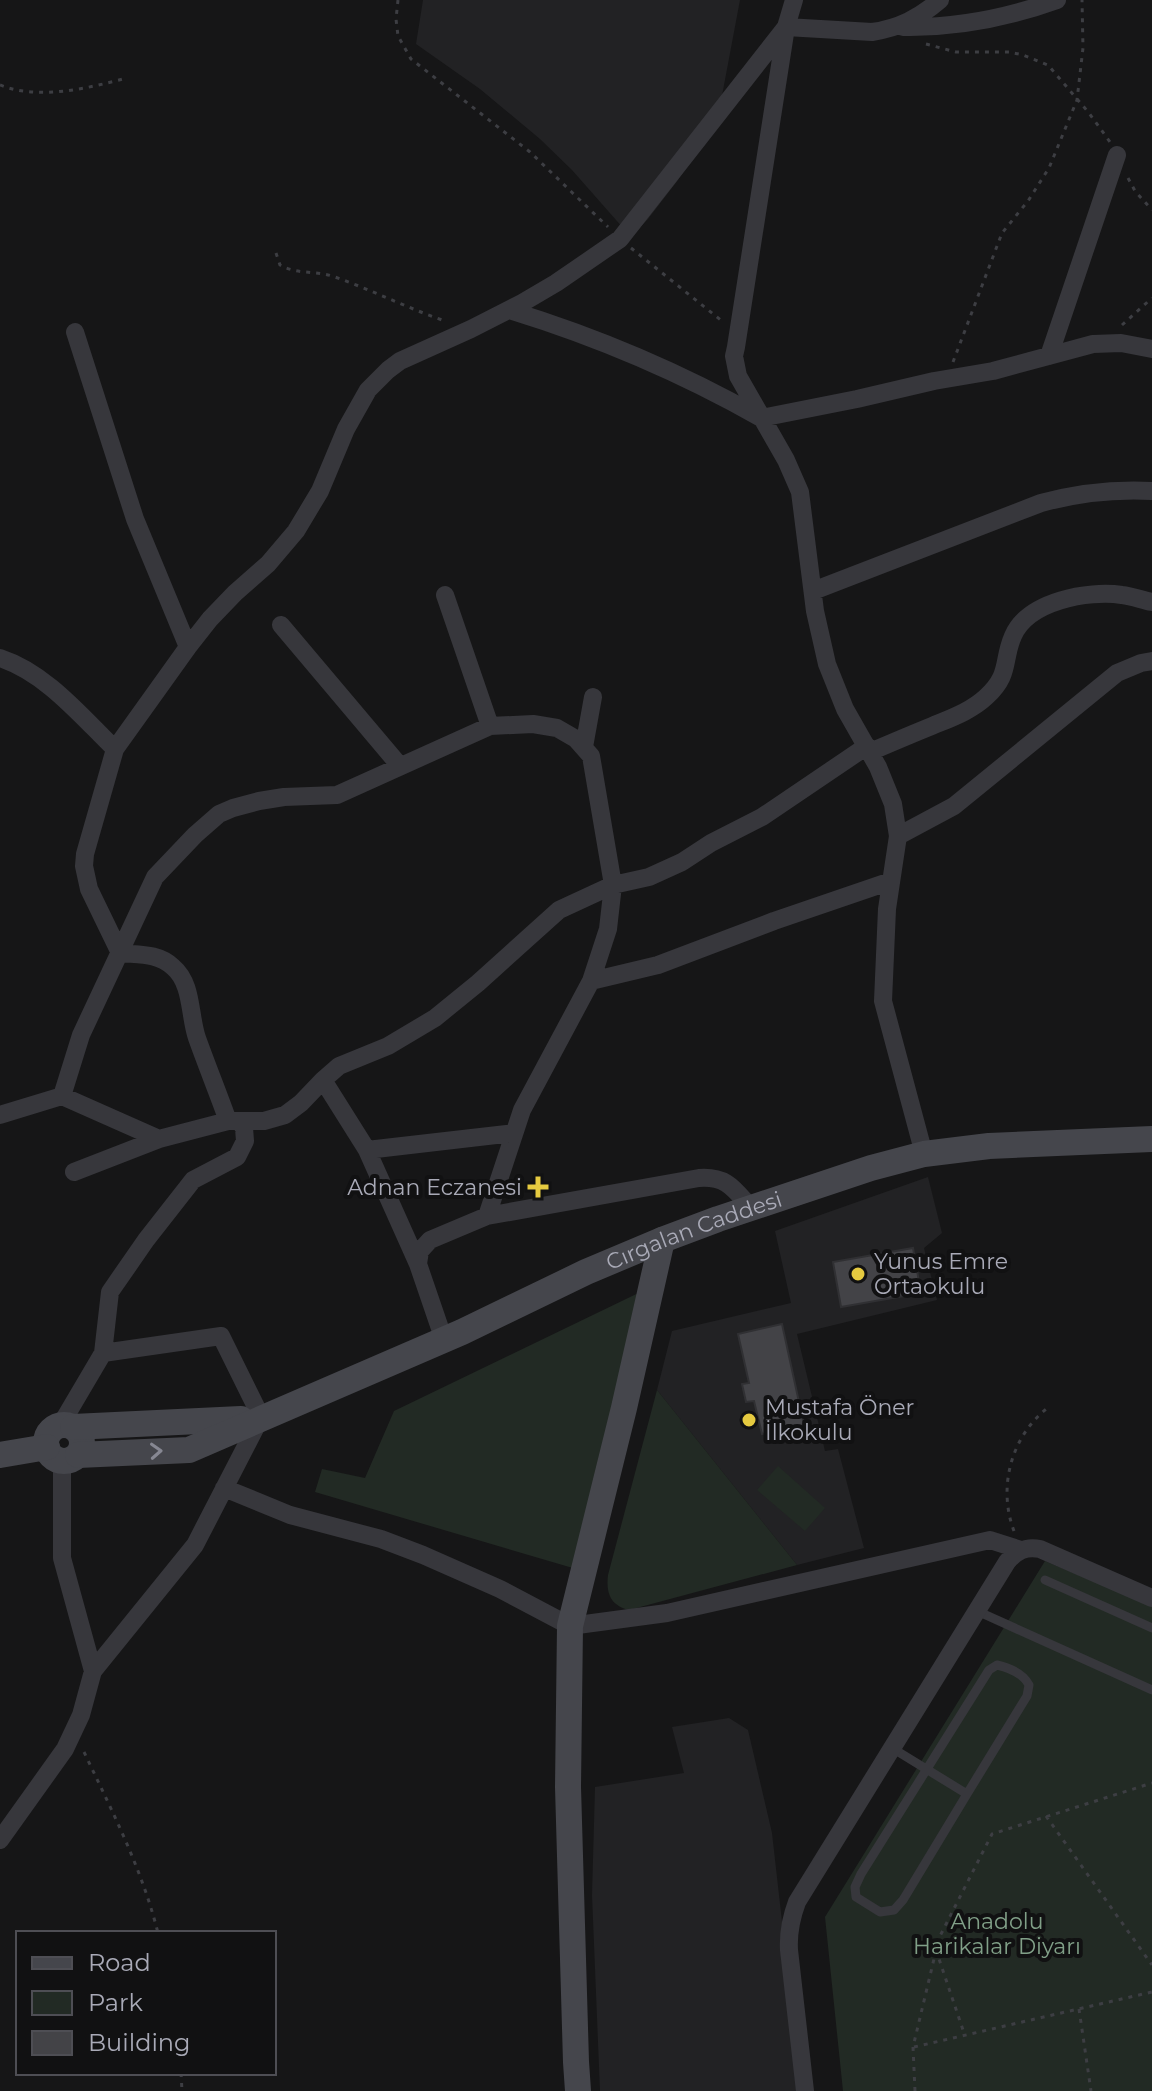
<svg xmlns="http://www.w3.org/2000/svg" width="1152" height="2091" font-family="Montserrat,sans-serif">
<rect width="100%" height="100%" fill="#161617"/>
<!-- built -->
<path fill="#222224" d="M423 0H740L721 101 694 155 678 180 648 219 631 237 572 170 540 139 480 89 416 44Z
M928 1177 942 1233 924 1248 937 1300 797 1334 825 1451 838 1449 864 1548 797 1565 657 1390 672 1331 791 1303 775 1231Z
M729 1718 748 1730 772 1833 787 1966 797 2091H600L592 1895 595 1787 684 1773 672 1727Z"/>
<!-- green -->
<path fill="#222a24" d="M655 1285 583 1571 315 1492 322 1469 365 1478 394 1411Z
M657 1390 797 1565 629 1610C610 1605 606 1593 608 1575Z
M778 1466 825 1508 805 1531 757 1490Z
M1045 1561 1152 1606V2091H843L825 1917Z"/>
<!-- building -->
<path fill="#434347" stroke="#303033" stroke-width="2" d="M913 1248 921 1293 841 1307 833 1262Z
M782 1324 804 1425 762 1434 754 1401 746 1402 742 1384 749 1383 738 1334Z"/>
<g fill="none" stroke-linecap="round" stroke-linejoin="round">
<!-- path -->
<path stroke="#3d3e43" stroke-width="3" stroke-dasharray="4 6" stroke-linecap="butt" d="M398 0 396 19 398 36 411 59 530 152 608 227
M926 44 956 52H1009L1023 55 1048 65 1089 113 1110 142
M0 85C37 100 85 89 123 79
M1128 178 1135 191 1152 210
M631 248 722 321
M276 253 280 265C297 275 316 270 335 277 372 290 407 308 445 321
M1122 325 1152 298
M953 362 1002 233 1028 201 1049 168 1077 100 1083 48 1082 0
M1014 1531C997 1486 1012 1434 1050 1406
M84 1752C112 1811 142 1869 158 1933
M1046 1816 1152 1965
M936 1950 964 2033
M1079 2009 1091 2091
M914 2047 1152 1992
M181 2073 182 2091
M915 2091 913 2047 939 1938 992 1834 1152 1783"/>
<!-- lane -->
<path stroke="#37373c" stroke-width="9" d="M1045 1580 1152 1628
M977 1611 1152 1690
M892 1748 967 1794 903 1900 894 1910 880 1912 856 1897 855 1887 861 1874 989 1670 997 1665C1010 1668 1023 1673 1029 1685L1027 1696 967 1794"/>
<!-- street -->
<path stroke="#37373c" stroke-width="18" d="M794 0 786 27 736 347 734 356 738 376 786 460 800 492 815 611 827 664 845 709 878 767 893 804 898 836 887 909 883 1001 924 1154
M903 27C956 28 1007 18 1057 0
M509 310C597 337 680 372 761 418L857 399 934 381 993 371 1093 344 1121 343 1152 349
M75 332 135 519 188 647
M1049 356 1117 155
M813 591 1041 503C1078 493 1114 489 1152 491
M445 595 490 726
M281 625 400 766
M0 658C46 673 81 716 115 749
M584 747 593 697
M870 752C891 743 912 734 932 726 951 718 971 711 986 697 1011 674 1002 661 1013 636 1028 601 1088 590 1122 595 1132 596 1142 600 1152 602
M898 836 954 806 1117 673 1141 663 1152 661
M591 981 658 965 774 921 891 881
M323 1080 367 1150 418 1264
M62 1096 81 1035 155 877 195 835 219 814 233 808 259 801 284 797 337 795 490 726 533 724 557 728 576 739 591 756 613 885 608 929 591 981 522 1110 487 1216
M0 1115 62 1096 159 1139 228 1121H264L285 1115 301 1103 323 1080 339 1066 388 1046 435 1018 478 983 559 910 613 885 649 877 682 862 711 843 762 817 867 746
M228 1121C218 1093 207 1066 197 1038 189 1015 193 984 173 967 158 953 139 955 120 953L89 889 84 866 85 854 115 749 188 647 210 619 235 593 268 564 296 531 320 491 346 429 368 390 388 370 400 361 471 329 522 303 556 283 620 239 786 27 872 32C899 28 919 18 940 0
M367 1150 514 1133
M74 1172 159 1139
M444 1340 418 1264 420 1251 430 1240 487 1216 699 1178C727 1176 734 1189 751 1208
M103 1353 110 1292 146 1240 193 1180 237 1157 245 1141 244 1128 240 1122
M62 1461V1558L93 1671
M224 1488 290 1515 381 1539 423 1555 500 1589 570 1626 667 1613 990 1540 1021 1550
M0 1840 65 1749 81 1715 93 1671 195 1545 261 1417 221 1336 103 1353 60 1426
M805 2091 789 1950C788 1932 791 1918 797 1902L1007 1562C1016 1551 1026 1546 1040 1549L1152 1598"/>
<!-- secondary -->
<g stroke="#45464c" stroke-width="26">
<circle cx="64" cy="1443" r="18"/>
<path d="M73 1427 241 1419"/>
<path d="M0 1455 47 1447"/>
<path id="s1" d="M78 1455 189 1450 462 1332 586 1272 662 1240 718 1219 871 1168 924 1154 989 1146 1152 1139"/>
<path d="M578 2091 576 2062 568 1787 570 1626 624 1408 662 1240"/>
</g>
</g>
<!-- one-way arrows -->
<defs><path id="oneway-chevron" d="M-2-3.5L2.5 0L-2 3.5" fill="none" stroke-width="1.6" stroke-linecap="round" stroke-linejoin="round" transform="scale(2)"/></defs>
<use stroke="#868792" href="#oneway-chevron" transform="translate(156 1451) rotate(-3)"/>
<!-- markers -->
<g fill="#e5ca40" stroke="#111112" stroke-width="3">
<path d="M534 1175h8v8h8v8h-8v8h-8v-8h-8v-8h8z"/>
<circle cx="858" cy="1274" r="8"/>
<circle cx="749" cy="1420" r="8"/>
</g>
<g text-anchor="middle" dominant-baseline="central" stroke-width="8" stroke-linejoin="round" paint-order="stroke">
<!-- poi labels -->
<g font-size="22" fill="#a9aab7" stroke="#111112" text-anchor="start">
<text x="522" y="1187" text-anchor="end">Adnan Eczanesi</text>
<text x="874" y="1261">Yunus Emre<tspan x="874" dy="25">Ortaokulu</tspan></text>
<text x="765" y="1407">Mustafa Öner<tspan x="765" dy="25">İlkokulu</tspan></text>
</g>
<!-- street labels -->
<g font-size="22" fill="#a9aab7" stroke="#111112">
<text stroke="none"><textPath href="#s1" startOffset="662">Cırgalan Caddesi</textPath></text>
</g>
<!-- park labels -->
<g font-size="22" fill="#81a088" stroke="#111112">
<text x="997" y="1921">Anadolu<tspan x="997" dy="25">Harikalar Diyarı</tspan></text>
</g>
</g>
<!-- legend -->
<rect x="16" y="1931" width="260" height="144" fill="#111112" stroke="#4e4e54" stroke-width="2"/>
<rect x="32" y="1957" width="40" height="12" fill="#45464c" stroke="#4e4e54" stroke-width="2"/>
<text x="88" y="1971" font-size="24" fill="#a9aab7">Road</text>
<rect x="32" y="1991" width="40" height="24" fill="#222a24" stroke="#4e4e54" stroke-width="2"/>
<text x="88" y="2011" font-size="24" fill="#a9aab7">Park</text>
<rect x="32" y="2031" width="40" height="24" fill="#434347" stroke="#4e4e54" stroke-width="2"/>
<text x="88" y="2051" font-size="24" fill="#a9aab7">Building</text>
</svg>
